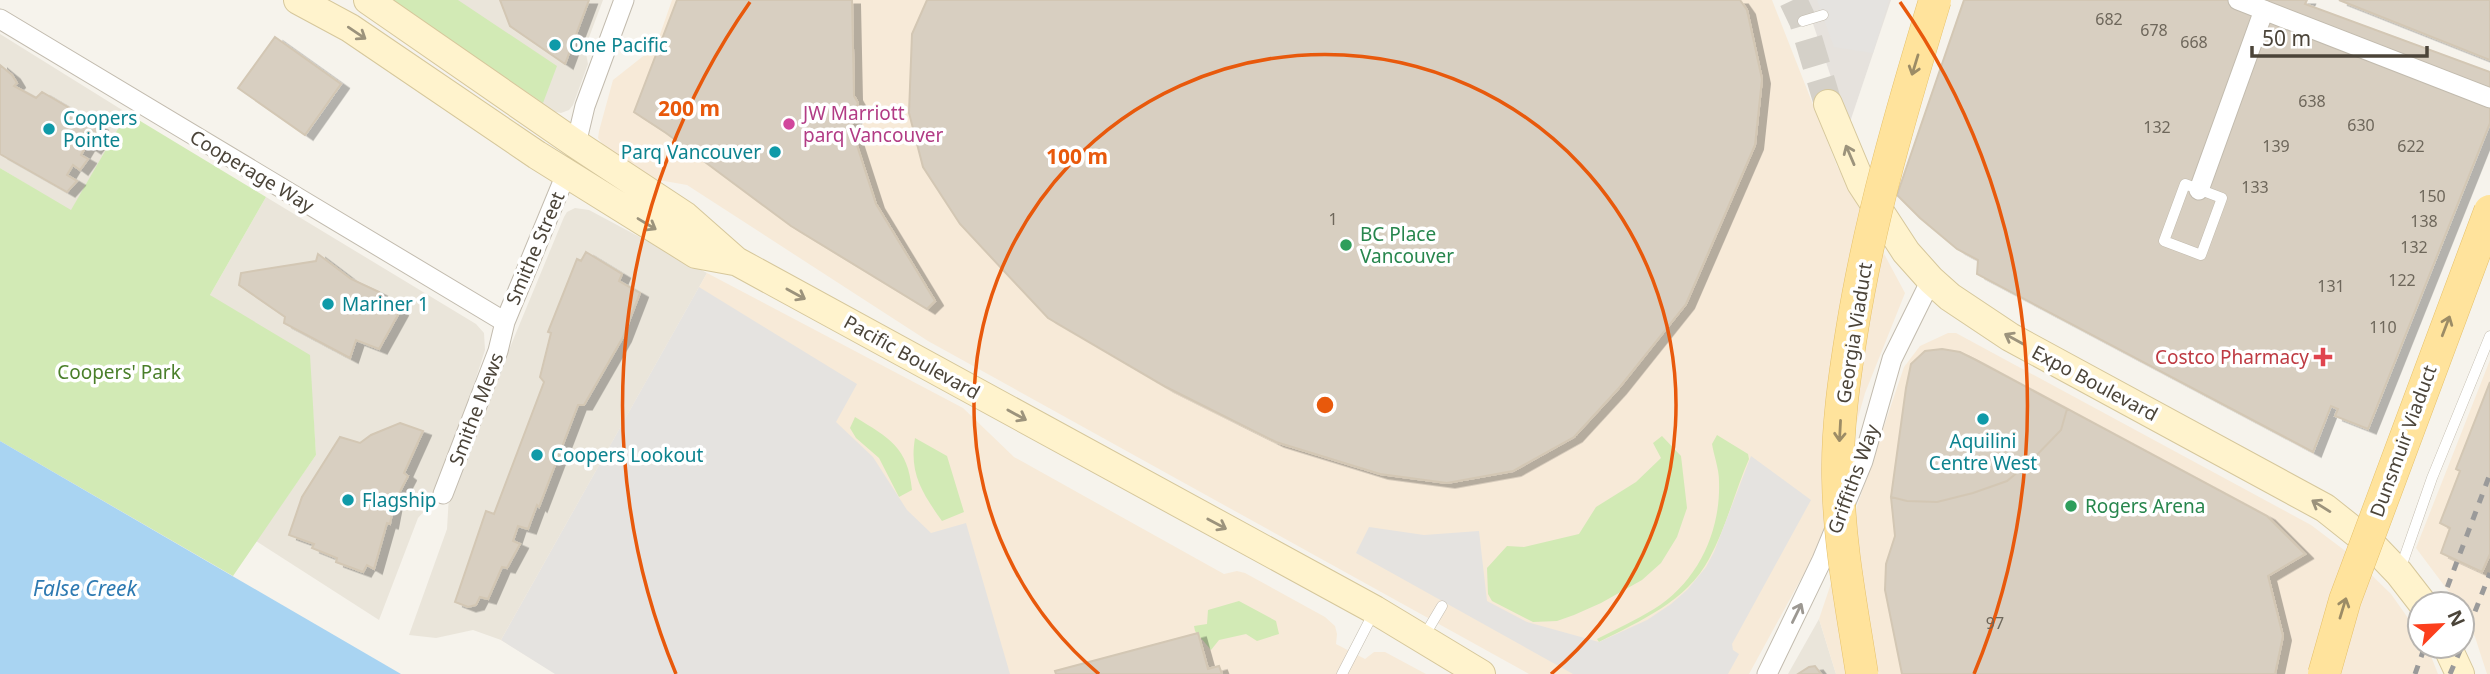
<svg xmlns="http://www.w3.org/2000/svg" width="2490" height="674" font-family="'Noto Sans',sans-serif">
<defs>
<filter id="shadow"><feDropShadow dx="8" dy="4.5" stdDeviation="0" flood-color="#0004"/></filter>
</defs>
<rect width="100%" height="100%" fill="#f6f3ec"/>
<!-- residential -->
<path fill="#eae5da" d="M391 0H603L585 48 588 64 573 105 569 110 561 113 551 111Z
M0 34 127 113 71 211 0 168Z
M266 197 476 324 484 333 485 350 438 496 418 518 379 620 256 541 316 455 313 411 210 295Z
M575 208 589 210 707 273 501 640 473 630 436 638 409 635 447 529 449 495 564 217 567 212Z
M1819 619 1836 674H1788Z"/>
<!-- commercial -->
<path fill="#f7ead8" d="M672 0H1772L1837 166 1905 293 1865 393 1842 475 1831 524 1749 674H1529L928 341 687 185 653 179 606 149 598 138 599 131 613 80 656 46Z
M707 273 963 408 1014 457 1224 574 1237 571 1245 573 1325 617 1335 626 1337 634 1336 644 1365 659 1374 652H1385L1426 674H556L501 640Z
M1948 333H1956L2311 525 2352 556 2391 594 2420 635V646H2427L2438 674H1836L1819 619 1904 367 1920 346Z
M2490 360V674H2487L2475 637 2462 612V604H2458L2416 548Z"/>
<!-- industrial -->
<path fill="#e6e2dd" d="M1805 0H1891L1850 122 1832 80Z"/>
<!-- green -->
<path fill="#d2eab5" d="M392 0H458L557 66 543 103Z
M127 113 266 197 210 295 310 355 316 455 233 576 0 441V168L71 210Z
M855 417C889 438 908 447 912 490L899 497 879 458 856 438 850 428Z
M1717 435 1748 454 1749 459C1735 491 1726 528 1709 559 1687 601 1640 621 1599 642L1597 639C1616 629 1636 620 1654 609 1698 582 1721 531 1719 481 1719 469 1714 456 1712 444Z
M1662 436 1681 456 1687 508 1677 537 1661 563 1642 580 1601 603 1574 615 1557 621 1533 622 1492 601 1488 594 1487 568 1507 546 1524 547 1579 534 1596 507 1636 482 1661 458 1653 443Z
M915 438 947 456 964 512 942 521C922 493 909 473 915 438Z
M1239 601 1276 621 1279 634 1257 641 1246 634 1219 640 1211 650 1195 631 1194 626 1207 624 1208 610Z"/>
<!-- parking -->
<path fill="#e5e3e0" d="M1817 0H1889L1873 53 1834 47Z
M699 287 857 384 836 422 873 457 907 510 931 533 966 523 1010 674H555L501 640Z
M1751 456 1811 500 1732 644 1733 650 1739 654 1728 674H1573L1356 553 1369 527 1424 535 1479 531 1487 601 1527 622 1599 642 1647 620 1671 604 1688 589 1706 567 1714 552Z"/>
<!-- water -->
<path fill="#a9d4f2" d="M0 441 401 674H0Z"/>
<!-- building -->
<path fill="#d8cfc1" stroke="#d3c7b4" stroke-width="2" filter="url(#shadow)" d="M500 0H589L565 64 510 26Z
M677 0H852L854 96 858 103 851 127 876 204 935 301 927 309 791 226 666 133 634 112Z
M927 0H1740L1747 10 1762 79 1755 145 1686 304 1618 389 1574 437 1513 471 1447 483 1380 474 1276 442 1166 387 1048 318 960 224 923 167 909 113 912 34Z
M1964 0H2307L2305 4 2490 72V123L2368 429 2335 416 2338 409 2331 406 2313 452 1977 274 1978 260 1957 249 1920 218 1897 195Z
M2339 0H2490V60Z
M275 37 341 84 305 135 238 88Z
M0 65 12 75 17 83 14 86 36 98 42 92 100 126 96 133 102 137 93 149 87 145 81 155 88 159 80 170 73 165 67 175 77 181 67 192 0 154Z
M586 252 622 274 619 281 640 293 623 337 584 405H578L539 507 537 505 528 529 518 526 513 541 520 544 507 568 502 567 488 599 480 597 476 605 468 607 455 602 486 511 494 514 544 382 540 377 551 333 548 332 577 259 581 261Z
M318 254 351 279 379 292 376 297 400 311 379 349 356 340 350 358 284 323 285 317 239 285 241 273 316 261Z
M1942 349 1960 352 1976 360 2267 516 2305 554 2268 576 2283 636 2275 674H1902L1885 590 1886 564 1895 536 1891 497 1906 388 1911 364 1925 351Z
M1942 349 1960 352 1976 360 2067 409 2061 430 2032 460 2007 481 1973 493 1937 502 1907 501 1891 497 1906 388 1911 364 1925 351Z
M2490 382V554L2482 572 2441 553 2450 528 2440 523 2460 471 2456 469Z
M400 423 423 431 404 473 408 476 394 503 390 524 387 523 374 569 367 565 363 572 336 562 337 558 312 548 314 544 289 535 302 497 340 437 360 443 371 435Z
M1198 633 1208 669 1219 666 1222 674H1056L1055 671Z
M1815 666 1821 674H1798L1809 667Z"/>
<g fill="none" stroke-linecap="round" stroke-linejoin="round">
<!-- secondary-tunnel -->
<path stroke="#d4d0c8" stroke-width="28" stroke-dasharray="28 14" stroke-linecap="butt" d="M1793 0 1803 21 1828 104"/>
<defs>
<path id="lane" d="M1803 21 1823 15
M2185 184 2222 198 2201 255 2164 241Z
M2400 570 2432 478 2490 336
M1423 638 1442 606
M1342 674 1374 612"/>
<path id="street" d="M2238 0 2490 98
M0 19 505 322
M576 144 585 106 624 0
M2199 190 2264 10
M443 494 498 351 505 322 566 174
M1767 674 1822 560 1863 461 1892 359 1931 280"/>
<path id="secondary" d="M298 0 350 28 537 155 696 254 734 261
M368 0 576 144 685 216 736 261 1375 610 1481 674
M1828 104 1861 183 1906 252 1931 280 1950 297 2010 337 2325 508 2374 547 2399 573 2423 604
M2447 646 2460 674"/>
</defs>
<!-- lane casing -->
<use href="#lane" stroke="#c2bbae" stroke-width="11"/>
<!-- street casing -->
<use href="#street" stroke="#c2bbae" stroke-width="21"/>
<!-- secondary casing -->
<use href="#secondary" stroke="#d6c79b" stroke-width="30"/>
<!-- lane -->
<use href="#lane" stroke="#fff" stroke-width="10"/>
<!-- street -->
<use href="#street" stroke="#fff" stroke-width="19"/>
<!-- secondary -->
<use href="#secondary" stroke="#fff3cd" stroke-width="28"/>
<!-- rail -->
<path stroke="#9a9a9a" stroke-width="5" stroke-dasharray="9 9" stroke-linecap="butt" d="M2441 604 2490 474
M2462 645 2490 573
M2415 674 2425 646
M2450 674 2462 646"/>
<defs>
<path id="primary-bridge" d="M1862 674C1852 609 1839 544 1838 478 1837 429 1844 379 1852 330 1870 218 1902 109 1935 0
M2324 674 2345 600 2490 211"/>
</defs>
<!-- primary-bridge casing -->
<use href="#primary-bridge" stroke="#e6c16a" stroke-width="33" stroke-linecap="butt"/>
<!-- primary-bridge -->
<use href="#primary-bridge" stroke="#ffe39c" stroke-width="32"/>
</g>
<!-- one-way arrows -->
<defs><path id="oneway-shaft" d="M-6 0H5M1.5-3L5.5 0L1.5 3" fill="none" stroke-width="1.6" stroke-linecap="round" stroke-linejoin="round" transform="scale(1.75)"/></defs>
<g stroke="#9c937c">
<use href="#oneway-shaft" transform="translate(357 33) rotate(34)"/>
<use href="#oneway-shaft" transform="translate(1850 155) rotate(-113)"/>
<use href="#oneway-shaft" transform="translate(647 224) rotate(31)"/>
<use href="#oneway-shaft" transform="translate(796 294) rotate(29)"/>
<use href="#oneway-shaft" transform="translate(2014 339) rotate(-151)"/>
<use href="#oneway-shaft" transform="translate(1017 415) rotate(29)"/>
<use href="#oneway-shaft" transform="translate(2321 506) rotate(-148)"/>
<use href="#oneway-shaft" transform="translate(1217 524) rotate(28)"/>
</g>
<g stroke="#9c8c66">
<use href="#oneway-shaft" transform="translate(1915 65) rotate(107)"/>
<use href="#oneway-shaft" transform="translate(2446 326) rotate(-69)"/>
<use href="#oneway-shaft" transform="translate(1840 431) rotate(93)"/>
<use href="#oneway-shaft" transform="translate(2343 608) rotate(-73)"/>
</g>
<use stroke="#9c9892" href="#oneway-shaft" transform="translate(1797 613) rotate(-64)"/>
<!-- distance rings -->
<g fill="none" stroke="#e8590c" stroke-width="3.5">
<path d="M1099 674A351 351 0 1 1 1551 674"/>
<path d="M676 674A702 702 0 0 1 750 2M1900 2A702 702 0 0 1 1974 674"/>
</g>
<!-- markers -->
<g fill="#0f9aa8" stroke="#fff" stroke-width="2.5">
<circle cx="555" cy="45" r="7"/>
<circle cx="49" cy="129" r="7"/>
<circle cx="775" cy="152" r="7"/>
<circle cx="328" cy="304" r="7"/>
<circle cx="1983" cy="419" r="7"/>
<circle cx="537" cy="455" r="7"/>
<circle cx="348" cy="500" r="7"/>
</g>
<circle fill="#d1479c" stroke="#fff" stroke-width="2.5" cx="789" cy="124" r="7"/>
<g fill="#2e9e5b" stroke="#fff" stroke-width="2.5">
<circle cx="1346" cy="245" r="7"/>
<circle cx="2071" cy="506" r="7"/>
</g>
<path fill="#e0444e" stroke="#fff" stroke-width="2.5" d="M2319.5 346.5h7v7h7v7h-7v7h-7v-7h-7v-7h7z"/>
<g text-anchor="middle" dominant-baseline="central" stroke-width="7" stroke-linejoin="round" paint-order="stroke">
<!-- number labels -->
<g font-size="16" fill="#6e675b">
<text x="2109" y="19">682</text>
<text x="2154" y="30">678</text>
<text x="2194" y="42">668</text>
<text x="2312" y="101">638</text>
<text x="2361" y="125">630</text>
<text x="2157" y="127">132</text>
<text x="2276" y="146">139</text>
<text x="2411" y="146">622</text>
<text x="2255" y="187">133</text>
<text x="2432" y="196">150</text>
<text x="1333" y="219">1</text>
<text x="2424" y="221">138</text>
<text x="2414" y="247">132</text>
<text x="2402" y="280">122</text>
<text x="2331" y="286">131</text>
<text x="2383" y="327">110</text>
<text x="1995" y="623">97</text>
</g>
<!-- culture labels -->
<g font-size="19" fill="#0d838f" stroke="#fff" text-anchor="start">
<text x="569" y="45">One Pacific</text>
<text x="63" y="118">Coopers<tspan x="63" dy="22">Pointe</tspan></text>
<text x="761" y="152" text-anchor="end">Parq Vancouver</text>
<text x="342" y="304">Mariner 1</text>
<text x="1983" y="441" text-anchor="middle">Aquilini<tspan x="1983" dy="22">Centre West</tspan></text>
<text x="551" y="455">Coopers Lookout</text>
<text x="362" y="500">Flagship</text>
</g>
<!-- hotel labels -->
<g font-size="19" fill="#b23c85" stroke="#fff" text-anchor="start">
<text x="803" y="113">JW Marriott<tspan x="803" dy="22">parq Vancouver</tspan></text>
</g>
<!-- street labels -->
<g font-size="19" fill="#4b4439" stroke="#fff">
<text transform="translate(252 171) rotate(31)">Cooperage Way</text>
<text transform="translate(535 248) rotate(-67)">Smithe Street</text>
<text transform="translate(1854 333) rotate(-81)">Georgia Viaduct</text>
<text transform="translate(912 357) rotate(29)">Pacific Boulevard</text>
<text transform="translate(2095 383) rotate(28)">Expo Boulevard</text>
<text transform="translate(476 409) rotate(-69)">Smithe Mews</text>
<text transform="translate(2403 441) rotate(-70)">Dunsmuir Viaduct</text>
<text transform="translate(1853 479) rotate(-70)">Griffiths Way</text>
</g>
<!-- leisure labels -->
<g font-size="19" fill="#27864d" stroke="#fff" text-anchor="start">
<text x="1360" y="234">BC Place<tspan x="1360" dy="22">Vancouver</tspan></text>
<text x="2085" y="506">Rogers Arena</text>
</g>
<!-- health labels -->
<g font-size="19" fill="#be3a42" stroke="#fff" text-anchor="end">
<text x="2309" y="357">Costco Pharmacy</text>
</g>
<!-- park labels -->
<g font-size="19" fill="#4a7f2a" stroke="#fff">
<text x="119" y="372">Coopers' Park</text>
</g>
<!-- water labels -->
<g font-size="21" font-style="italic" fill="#2e7ab2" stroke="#fff">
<text x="85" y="588">False Creek</text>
</g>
</g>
<circle cx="1325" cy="405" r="10" fill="#e8590c" stroke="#fff" stroke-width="3.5"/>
<g font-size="21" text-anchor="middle" font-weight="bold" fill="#e8590c" stroke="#fff" stroke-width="7" stroke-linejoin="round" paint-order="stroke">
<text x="689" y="116">200 m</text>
<text x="1077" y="164">100 m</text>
</g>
<!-- north arrow -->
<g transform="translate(2441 625) rotate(66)"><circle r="33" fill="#ffffff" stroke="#b7b4b0" stroke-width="2"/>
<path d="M0-5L12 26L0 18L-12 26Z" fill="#fc3f1d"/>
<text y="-10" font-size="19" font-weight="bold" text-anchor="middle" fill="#4b4439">N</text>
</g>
<!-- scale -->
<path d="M2252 46v10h175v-10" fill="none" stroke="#4b4439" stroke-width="3.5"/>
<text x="2262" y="46" font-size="21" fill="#4b4439" stroke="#ffffff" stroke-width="5" paint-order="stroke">50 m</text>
</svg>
